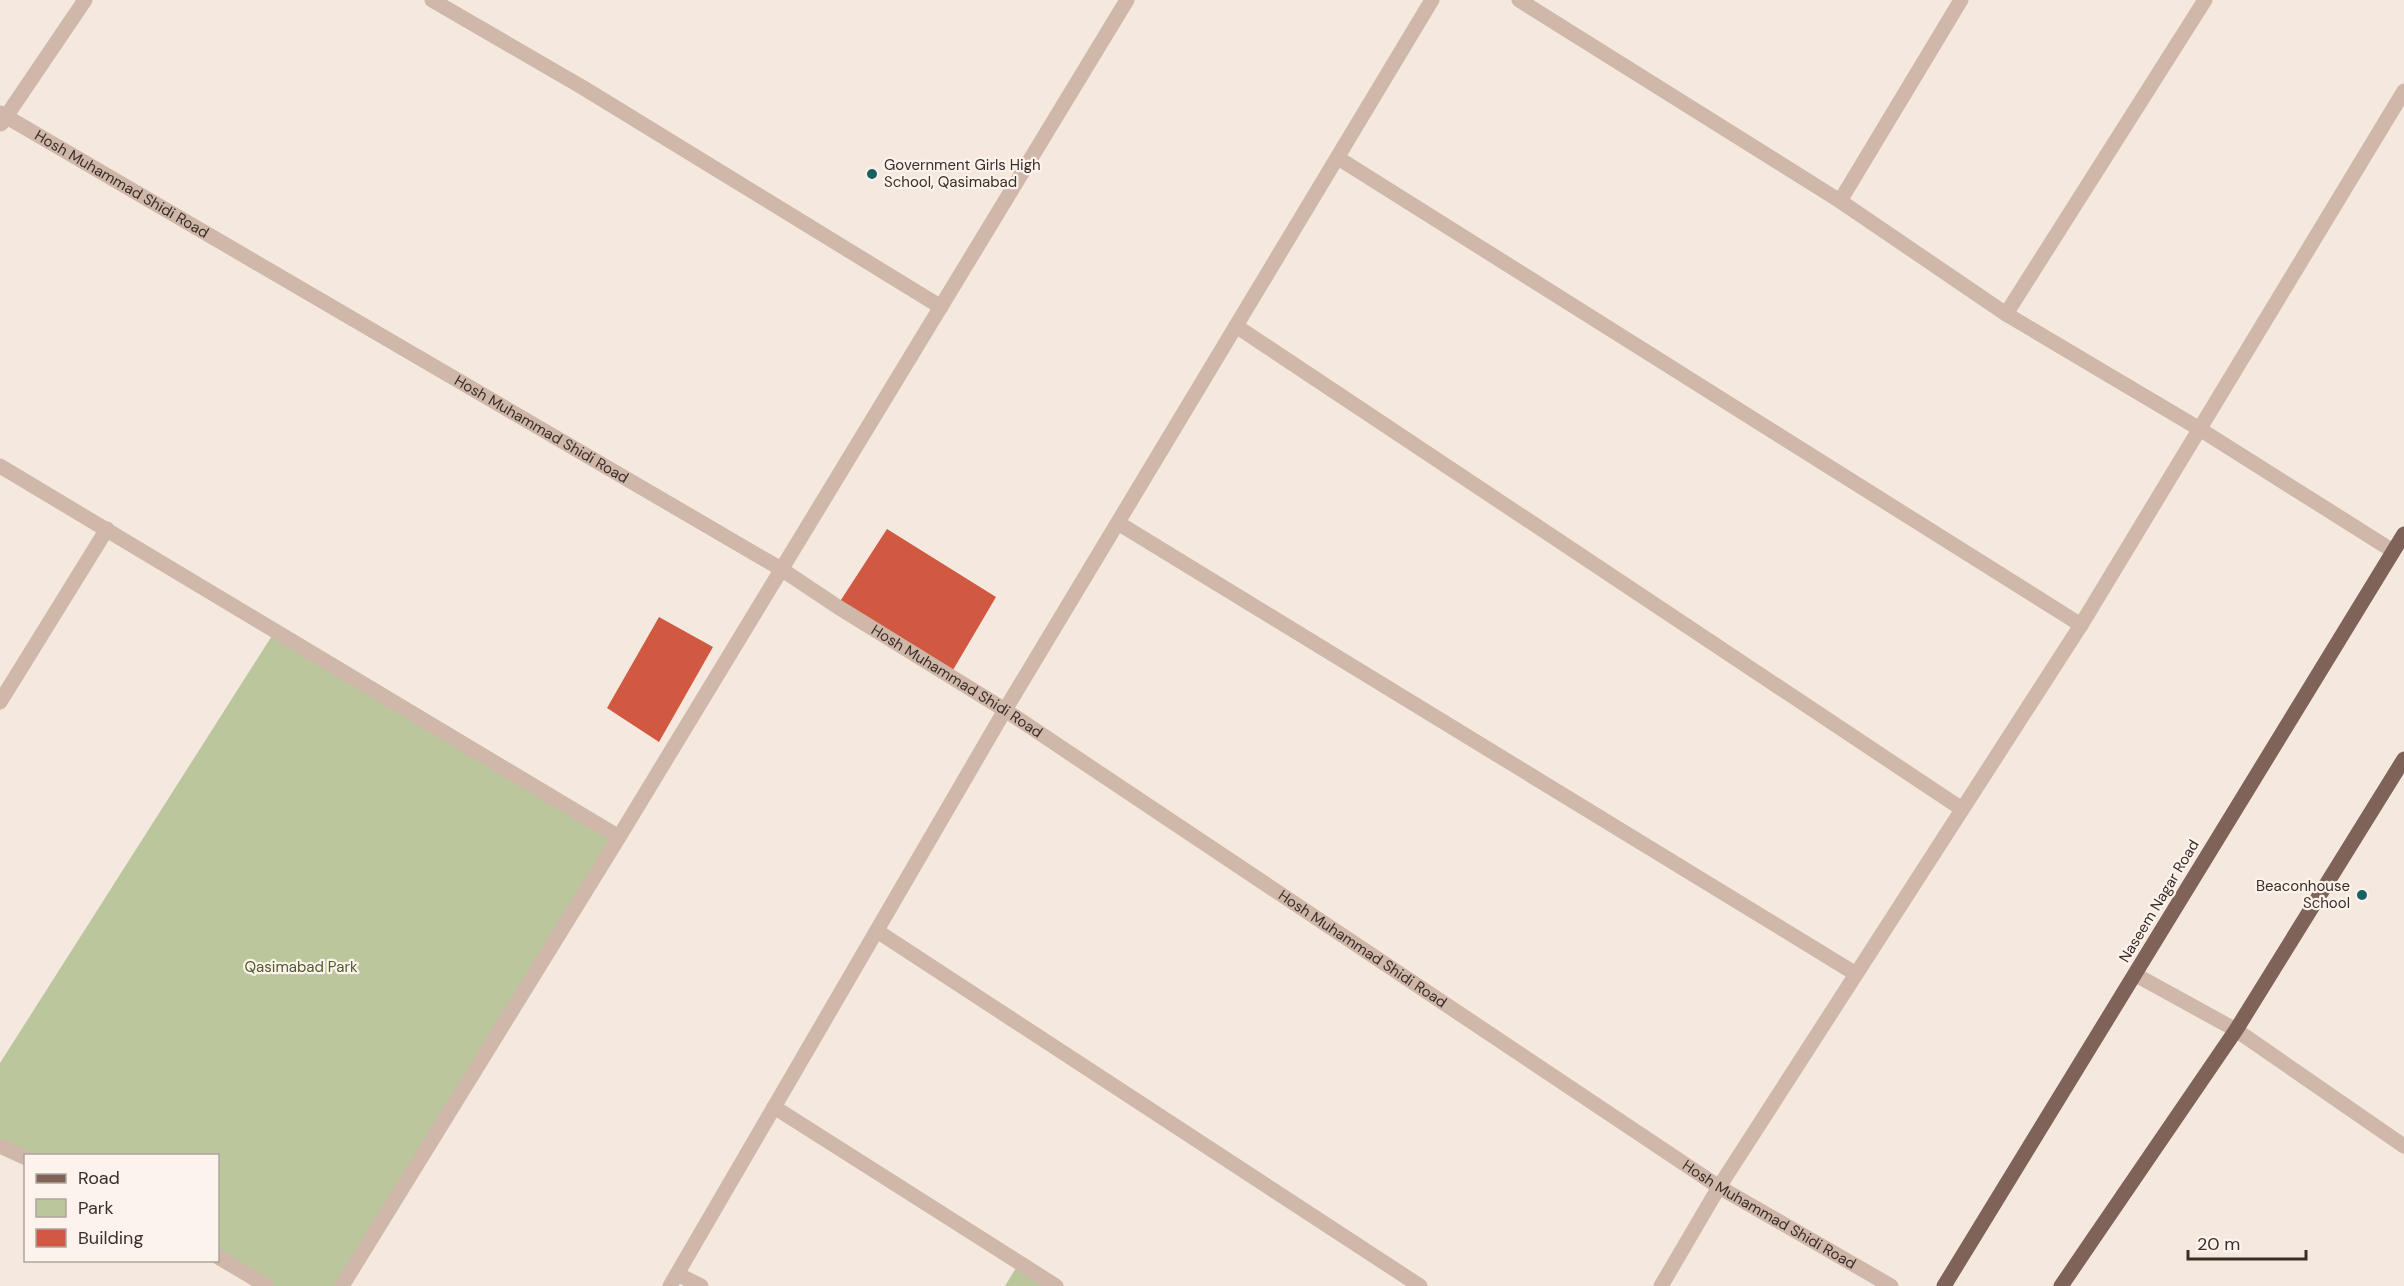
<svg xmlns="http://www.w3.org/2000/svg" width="2404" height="1286" font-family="'DM Sans',sans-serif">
<rect width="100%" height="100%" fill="#f5e9df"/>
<!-- green -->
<path fill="#bbc69d" d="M275 631 619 837 342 1286H267L218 1257V1156H26L0 1146V1063Z
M1019 1263 1056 1286H1005Z"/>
<!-- building -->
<path fill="#d15941" d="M887 529 996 597 953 670 839 603Z
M659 617 713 647 659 742 607 708Z"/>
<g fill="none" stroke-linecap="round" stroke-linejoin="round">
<!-- street -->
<g stroke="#cfb7a9" stroke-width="15">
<path d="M432 0 582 87 941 307"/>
<path d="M1519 0 1840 201 2006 314 2198 428 2393 551"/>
<path id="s1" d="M0 113 781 569 838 607 1005 710 1719 1187 1891 1286"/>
<path d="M1 124 85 0"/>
<path d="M1338 158 2081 625"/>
<path d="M1840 201 1961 0"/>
<path d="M2006 314 2205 0"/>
<path d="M1236 326 1962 809"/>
<path d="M0 466 619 837"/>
<path d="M1118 523 1856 974"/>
<path d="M0 702 107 529"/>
<path d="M877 931 1420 1286"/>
<path d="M2136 975 2236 1030 2404 1146"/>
<path d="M774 1107 1056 1286"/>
<path d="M0 1146 26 1158"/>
<path d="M218 1257 267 1286"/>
<path d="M677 1274 701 1286"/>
<path d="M342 1286 619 837 1127 0"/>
<path d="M670 1286 1005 710 1432 0"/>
<path d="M1661 1286 1719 1187 2081 625 2404 91"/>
</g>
<!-- primary -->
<path stroke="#7f6359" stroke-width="15" d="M1944 1286 2404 534
M2061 1286 2236 1030 2404 759"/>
</g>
<!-- markers -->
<g fill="#1a6261" stroke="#fcf3ec" stroke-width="2">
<circle cx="872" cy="174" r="6"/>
<circle cx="2362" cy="895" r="6"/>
</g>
<g text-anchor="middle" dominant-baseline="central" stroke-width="4.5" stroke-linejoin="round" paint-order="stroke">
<!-- poi labels -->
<g font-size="15" fill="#3b2e29" stroke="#fcf3ec" text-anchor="start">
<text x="884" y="165">Government Girls High<tspan x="884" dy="17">School, Qasimabad</tspan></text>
<text x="2350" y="886" text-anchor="end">Beaconhouse<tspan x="2350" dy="17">School</tspan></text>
</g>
<!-- street labels -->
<g font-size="15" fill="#3b2e29" stroke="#fcf3ec">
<text stroke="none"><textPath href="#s1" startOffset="141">Hosh Muhammad Shidi Road</textPath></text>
<text stroke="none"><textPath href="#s1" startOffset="627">Hosh Muhammad Shidi Road</textPath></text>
<text stroke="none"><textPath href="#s1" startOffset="1113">Hosh Muhammad Shidi Road</textPath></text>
<text transform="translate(2159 901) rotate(-59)">Naseem Nagar Road</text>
<text stroke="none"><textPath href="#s1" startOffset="1599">Hosh Muhammad Shidi Road</textPath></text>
<text stroke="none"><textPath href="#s1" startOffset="2085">Hosh Muhammad Shidi Road</textPath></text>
</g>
<!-- park labels -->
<g font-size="15" fill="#4e5c2a" stroke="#fcf3ec">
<text x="301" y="967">Qasimabad Park</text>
</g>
</g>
<!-- legend -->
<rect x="24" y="1154" width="195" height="108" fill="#fcf3ec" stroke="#afa49e" stroke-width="1.5"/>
<rect x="36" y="1174" width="30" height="9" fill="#7f6359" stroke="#afa49e" stroke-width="1.5"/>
<text x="78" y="1184" font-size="18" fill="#3b2e29">Road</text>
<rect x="36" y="1199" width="30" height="18" fill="#bbc69d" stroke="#afa49e" stroke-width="1.5"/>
<text x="78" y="1214" font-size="18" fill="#3b2e29">Park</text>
<rect x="36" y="1229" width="30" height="18" fill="#d15941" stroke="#afa49e" stroke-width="1.5"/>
<text x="78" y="1244" font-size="18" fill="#3b2e29">Building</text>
<!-- scale -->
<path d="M2188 1250v9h118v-9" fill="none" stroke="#3b2e29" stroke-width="3"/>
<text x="2197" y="1250" font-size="18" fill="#3b2e29" stroke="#fcf3ec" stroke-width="4.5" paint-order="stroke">20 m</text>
</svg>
